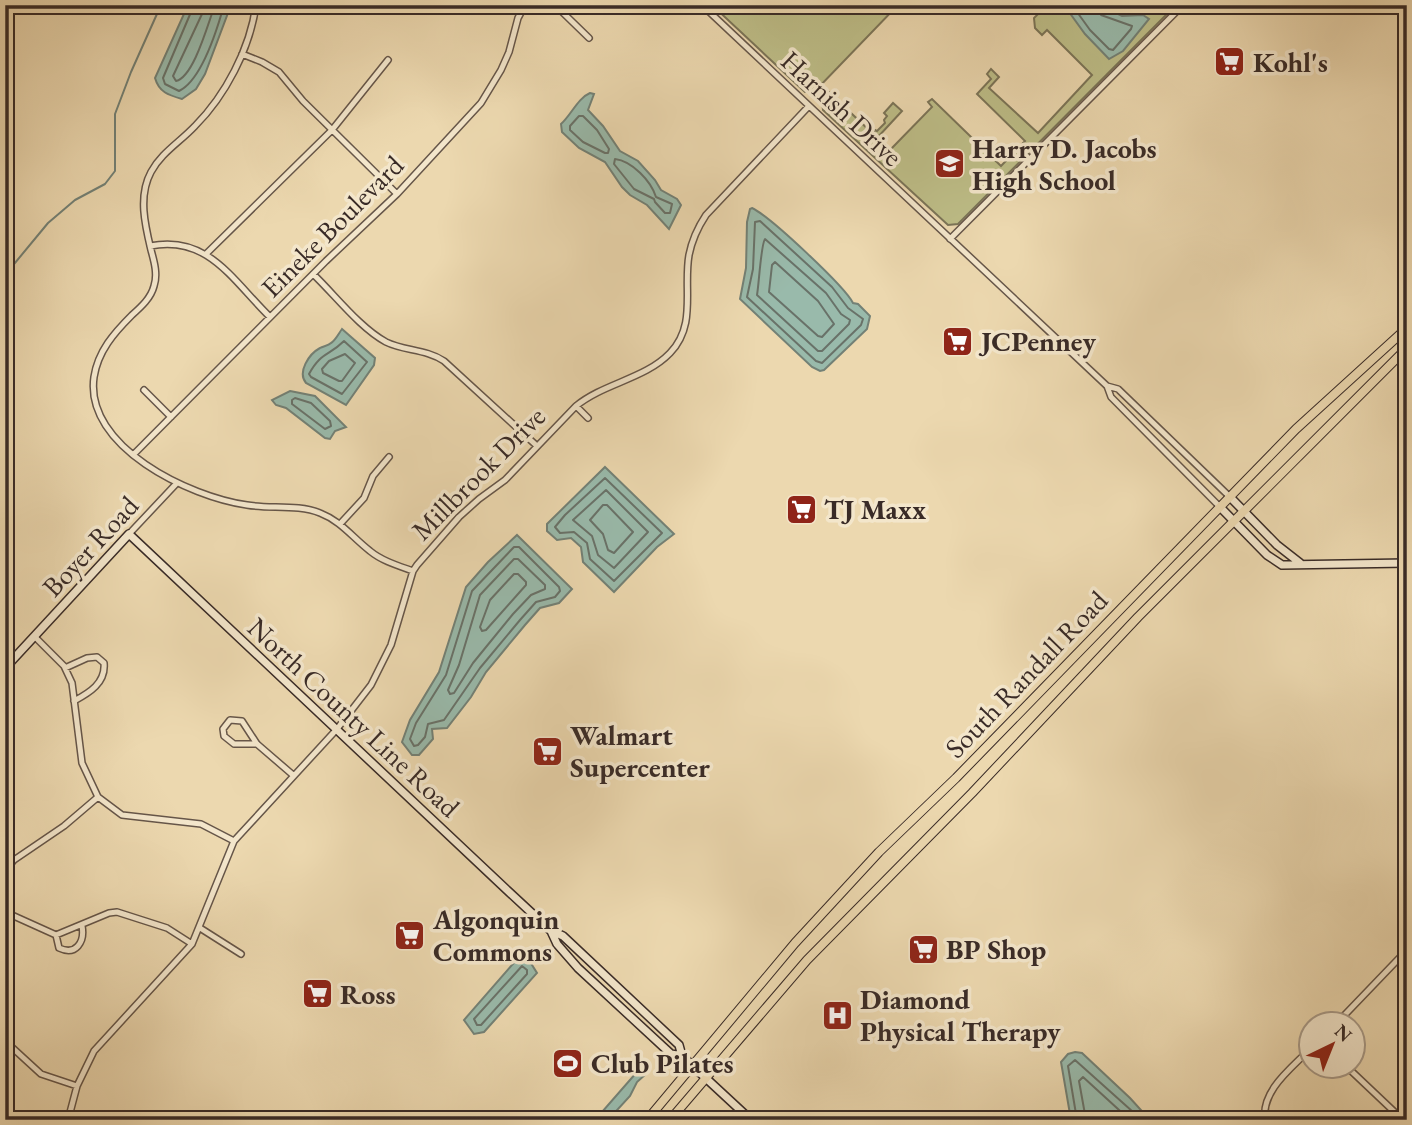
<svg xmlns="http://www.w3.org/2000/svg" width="1412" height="1125" font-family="'EB Garamond',serif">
<rect width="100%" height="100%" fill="#ecd8af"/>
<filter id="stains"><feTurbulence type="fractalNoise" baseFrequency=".00286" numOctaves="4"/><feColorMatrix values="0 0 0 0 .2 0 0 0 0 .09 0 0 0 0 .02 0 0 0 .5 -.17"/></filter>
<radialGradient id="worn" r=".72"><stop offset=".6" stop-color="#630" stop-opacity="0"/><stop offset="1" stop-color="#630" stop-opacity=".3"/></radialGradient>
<!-- green -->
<path fill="#bdbd87" stroke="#7b7457" stroke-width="2" d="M712 5H898L817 89 813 92H805Z
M1027 5H1176L963 219 958 224 948 225 823 110 822 101 829 92 872 133 875 130 877 131 885 123 884 120 887 116 884 113 893 103 902 111 877 138 890 150 932 107 928 102 932 99 1001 166 1025 141 977 94 991 79 987 74 991 69 999 77 989 88 1038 133 1092 75 1047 30 1042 35 1035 28 1034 18 1037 15Z"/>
<!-- water -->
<path fill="#99baab" stroke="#738176" stroke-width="2" d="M188 5H231L205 74 196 89 182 99C168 95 159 92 155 78Z
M1064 5H1100L1122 16 1143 15 1149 19 1123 51 1109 59 1085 34Z
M590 93 594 94 588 110 603 126 620 151 638 161 655 180 661 190 677 199 681 205 669 229 647 205 630 195 622 187 605 162 579 148 562 132 561 124C571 115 578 98 590 93Z
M752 208C771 217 845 287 853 303L858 304 870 316 867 329 824 370 820 371 812 367 740 299 746 268 747 222 750 209Z
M342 329 375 358 374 365 346 405 306 383C297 372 309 354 320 348 323 346 328 346 331 343 335 341 339 333 342 329Z
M290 391 315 396 346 427 335 431 330 439 325 438 286 408 276 405 272 400Z
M605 467 674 534 657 547 614 592 583 562 581 547 571 538 557 540 547 531V524Z
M517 535 572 589 559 603 540 608 525 625 486 672 471 697 447 728 432 729 433 739 419 755H412L402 742 410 720 439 672 466 587 488 562Z
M519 957H527L537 973 484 1032 474 1034 464 1020Z
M1075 1052 1082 1053 1130 1098 1150 1120H1071L1061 1062 1068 1054Z
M643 1065 647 1067V1073L637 1082 630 1096 608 1120H595Z"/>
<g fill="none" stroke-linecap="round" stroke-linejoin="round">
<!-- shore -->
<path stroke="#697269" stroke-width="2" d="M194 5 163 78 165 84 179 91C202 80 217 30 224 5
M203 5 202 14 173 76 176 81C194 77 208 23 215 5
M1072 5 1090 30 1109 49 1113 50 1131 29 1132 26 1101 15 1097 5
M579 116H583L597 130 609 149 608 153H605L583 142 570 130V126Z
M615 159C632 161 651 181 656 197L672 204 670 213H665L655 202 654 199 634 189 614 164Z
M755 222 760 221 832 287 848 308 863 319 861 325 822 363 816 361 747 297 753 269Z
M765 239 826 293 841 314 850 320 849 324 822 351H818L757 295C759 284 761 244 765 239Z
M775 262 818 301 834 324 822 337 818 336 769 292 772 265Z
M344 341 367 362 342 394 311 377 309 374C321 352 329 356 344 341Z
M345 354 355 363 342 381H339L323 373 322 369 329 361Z
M295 398 311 403 330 421 331 426 325 429 292 404V400Z
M605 478 662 533 614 581 590 559 587 543 574 532 560 533 555 527 565 515Z
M606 490 648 532 614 568 598 555 592 536 573 520Z
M603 505H607L633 532 614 553 608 550 603 534 590 520Z
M514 547H519L559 587 560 591 555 597 536 602 520 620 480 668 444 720 428 724 425 737 418 745 414 746 410 739 416 723 446 675 472 591Z
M514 559H518L545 585V589L531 595 513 614 473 663 454 693 450 694 448 690 459 665 480 595Z
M514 574H518L526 582V585L486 630 482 631 480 627 490 600Z
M522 966 527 970V974L481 1025H477L474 1019Z
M1077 1120 1068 1066 1075 1060 1142 1120
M1086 1120 1079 1081 1083 1077 1130 1120"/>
<!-- stream -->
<path stroke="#738176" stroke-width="2" d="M5 275 48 223 75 200 105 184 115 171V114L131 72 161 5"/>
<defs>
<path id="street" d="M256 5C250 49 225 96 195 126 180 142 161 153 151 172 138 196 145 225 151 250 154 261 158 274 154 286 151 298 141 307 132 315 114 333 98 351 94 377 84 447 190 497 247 505 270 509 298 504 320 513 341 521 353 538 370 551 382 561 399 566 413 571
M555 5 589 38
M702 5 1107 386 1111 397 1221 508
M242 54 262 62 279 72 303 101 397 194
M950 239 1183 5
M150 246C208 234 233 281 270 317
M207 253 332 130 388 60
M313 274C335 295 360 328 386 342 404 351 426 349 444 361L537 446
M1107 386 1118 389 1231 498
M144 390 171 417
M576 406 588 418
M134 454 326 261 397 194 481 103 501 70 509 52 518 18 525 5
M340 524 364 498 373 476 389 457
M129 534 176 484
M35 637 64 666 72 683 82 763 98 797 122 815 201 824 234 841
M65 668 87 658 97 657 104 663C106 683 89 693 74 701
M257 744H234L224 736 223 729 230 720 242 721 257 744 293 775
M5 871 14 860 64 826 98 797
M5 912 56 935 109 913 117 912 167 928 192 944
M200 928 241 954
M56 935 59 948C76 956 85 942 82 926
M1336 1024 1407 950
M5 1041 41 1074 77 1086
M1346 1066 1403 1120
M1250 1115 1264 1116
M68 1120 77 1086 94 1051 192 944 234 841 337 729 371 685 391 645 413 571 417 565 459 517 479 499 505 480 576 406C604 383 645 379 670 353 697 325 683 289 689 255 692 240 698 227 706 215L809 106
M1265 1120C1261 1090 1292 1068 1310 1049"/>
<path id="secondary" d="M1231 498 1277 545 1300 563
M1221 508 1267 555 1282 565 1407 563
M5 668 129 534 508 891 550 930 563 936 679 1045 682 1056 751 1120
M551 931 557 944 578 968 671 1054 682 1056"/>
<path id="primary" d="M647 1120 795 943 879 852 956 778 1296 429 1407 328
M670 1120 807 960 972 793 1138 617 1407 348"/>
</defs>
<!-- street casing -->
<use href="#street" stroke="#665649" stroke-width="8"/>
<!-- secondary casing -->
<use href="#secondary" stroke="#392b27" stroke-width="10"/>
<!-- primary casing -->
<use href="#primary" stroke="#392b27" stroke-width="10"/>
<!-- street -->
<use href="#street" stroke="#f3e6cb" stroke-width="5"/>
<!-- secondary -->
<use href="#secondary" stroke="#f3e6cb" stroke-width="7"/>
<!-- primary -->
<use href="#primary" stroke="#ecd8af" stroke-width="8"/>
</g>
<!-- icons -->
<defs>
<symbol id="supermarket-square" viewBox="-11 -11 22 22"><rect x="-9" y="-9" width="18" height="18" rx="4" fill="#8f2418" stroke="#f3e6cb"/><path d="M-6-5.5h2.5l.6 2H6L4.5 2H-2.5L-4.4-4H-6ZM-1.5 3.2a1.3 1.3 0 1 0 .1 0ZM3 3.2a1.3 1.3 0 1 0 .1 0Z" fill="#fff"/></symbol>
<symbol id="school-square" viewBox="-11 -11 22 22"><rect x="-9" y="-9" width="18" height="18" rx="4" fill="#8f2418" stroke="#f3e6cb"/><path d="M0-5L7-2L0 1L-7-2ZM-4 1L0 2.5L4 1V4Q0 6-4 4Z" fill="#fff"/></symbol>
<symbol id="hospital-square" viewBox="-11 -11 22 22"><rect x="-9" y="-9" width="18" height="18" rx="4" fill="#8f2418" stroke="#f3e6cb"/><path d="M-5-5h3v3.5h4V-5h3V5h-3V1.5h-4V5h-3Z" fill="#fff"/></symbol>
<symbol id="stadium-square" viewBox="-11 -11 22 22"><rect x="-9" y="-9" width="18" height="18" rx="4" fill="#8f2418" stroke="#f3e6cb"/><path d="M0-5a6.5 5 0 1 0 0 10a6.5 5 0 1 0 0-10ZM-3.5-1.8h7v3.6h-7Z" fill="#fff"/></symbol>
</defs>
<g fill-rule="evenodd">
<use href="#supermarket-square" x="1212" y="44" width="35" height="35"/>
<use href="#school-square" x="932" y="146" width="35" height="35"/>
<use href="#supermarket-square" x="940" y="324" width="35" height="35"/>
<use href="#supermarket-square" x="784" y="492" width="35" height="35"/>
<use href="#supermarket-square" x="530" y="734" width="35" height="35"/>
<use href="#supermarket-square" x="392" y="918" width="35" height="35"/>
<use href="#supermarket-square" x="906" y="932" width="35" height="35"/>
<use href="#supermarket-square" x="300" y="976" width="35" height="35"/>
<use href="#hospital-square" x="820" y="998" width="35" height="35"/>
<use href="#stadium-square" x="550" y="1046" width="35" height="35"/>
</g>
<g text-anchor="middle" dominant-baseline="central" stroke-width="7" stroke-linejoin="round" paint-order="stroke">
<!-- poi labels -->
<g font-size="28" font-weight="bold" fill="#392b27" stroke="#f3e6cb" text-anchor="start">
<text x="1253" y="62">Kohl's</text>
<text x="972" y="148">Harry D. Jacobs<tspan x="972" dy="32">High School</tspan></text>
<text x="981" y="341">JCPenney</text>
<text x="824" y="509">TJ Maxx</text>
<text x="570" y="735">Walmart<tspan x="570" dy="32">Supercenter</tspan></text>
<text x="433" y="919">Algonquin<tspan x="433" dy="32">Commons</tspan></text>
<text x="946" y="949">BP Shop</text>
<text x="340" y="994">Ross</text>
<text x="860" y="999">Diamond<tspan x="860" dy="32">Physical Therapy</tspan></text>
<text x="591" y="1063">Club Pilates</text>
</g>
<!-- street labels -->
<g font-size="28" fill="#392b27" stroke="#f3e6cb">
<text transform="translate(842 108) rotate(43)">Harnish Drive</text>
<text transform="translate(332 226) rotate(-45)">Eineke Boulevard</text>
<text transform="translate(478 473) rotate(-45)">Millbrook Drive</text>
<text transform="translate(90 546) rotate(-47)">Boyer Road</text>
<text transform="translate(1026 674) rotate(-46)">South Randall Road</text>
<text transform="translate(354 717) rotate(43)">North County Line Road</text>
</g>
</g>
<!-- margin -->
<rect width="1412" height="1125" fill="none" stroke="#ecd8af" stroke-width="28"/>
<rect x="7" y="7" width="1398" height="1111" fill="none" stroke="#392b27" stroke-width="3.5"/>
<rect x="14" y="14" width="1384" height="1097" fill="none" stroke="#392b27" stroke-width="2"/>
<!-- north arrow -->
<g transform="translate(1332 1045) rotate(43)"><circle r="33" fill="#f3e6cb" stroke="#a99b89" stroke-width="2"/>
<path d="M0-5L12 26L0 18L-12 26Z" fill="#8f2418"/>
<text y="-10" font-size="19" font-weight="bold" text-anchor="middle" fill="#392b27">N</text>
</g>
<rect width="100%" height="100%" filter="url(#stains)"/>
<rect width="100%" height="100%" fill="url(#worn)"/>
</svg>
